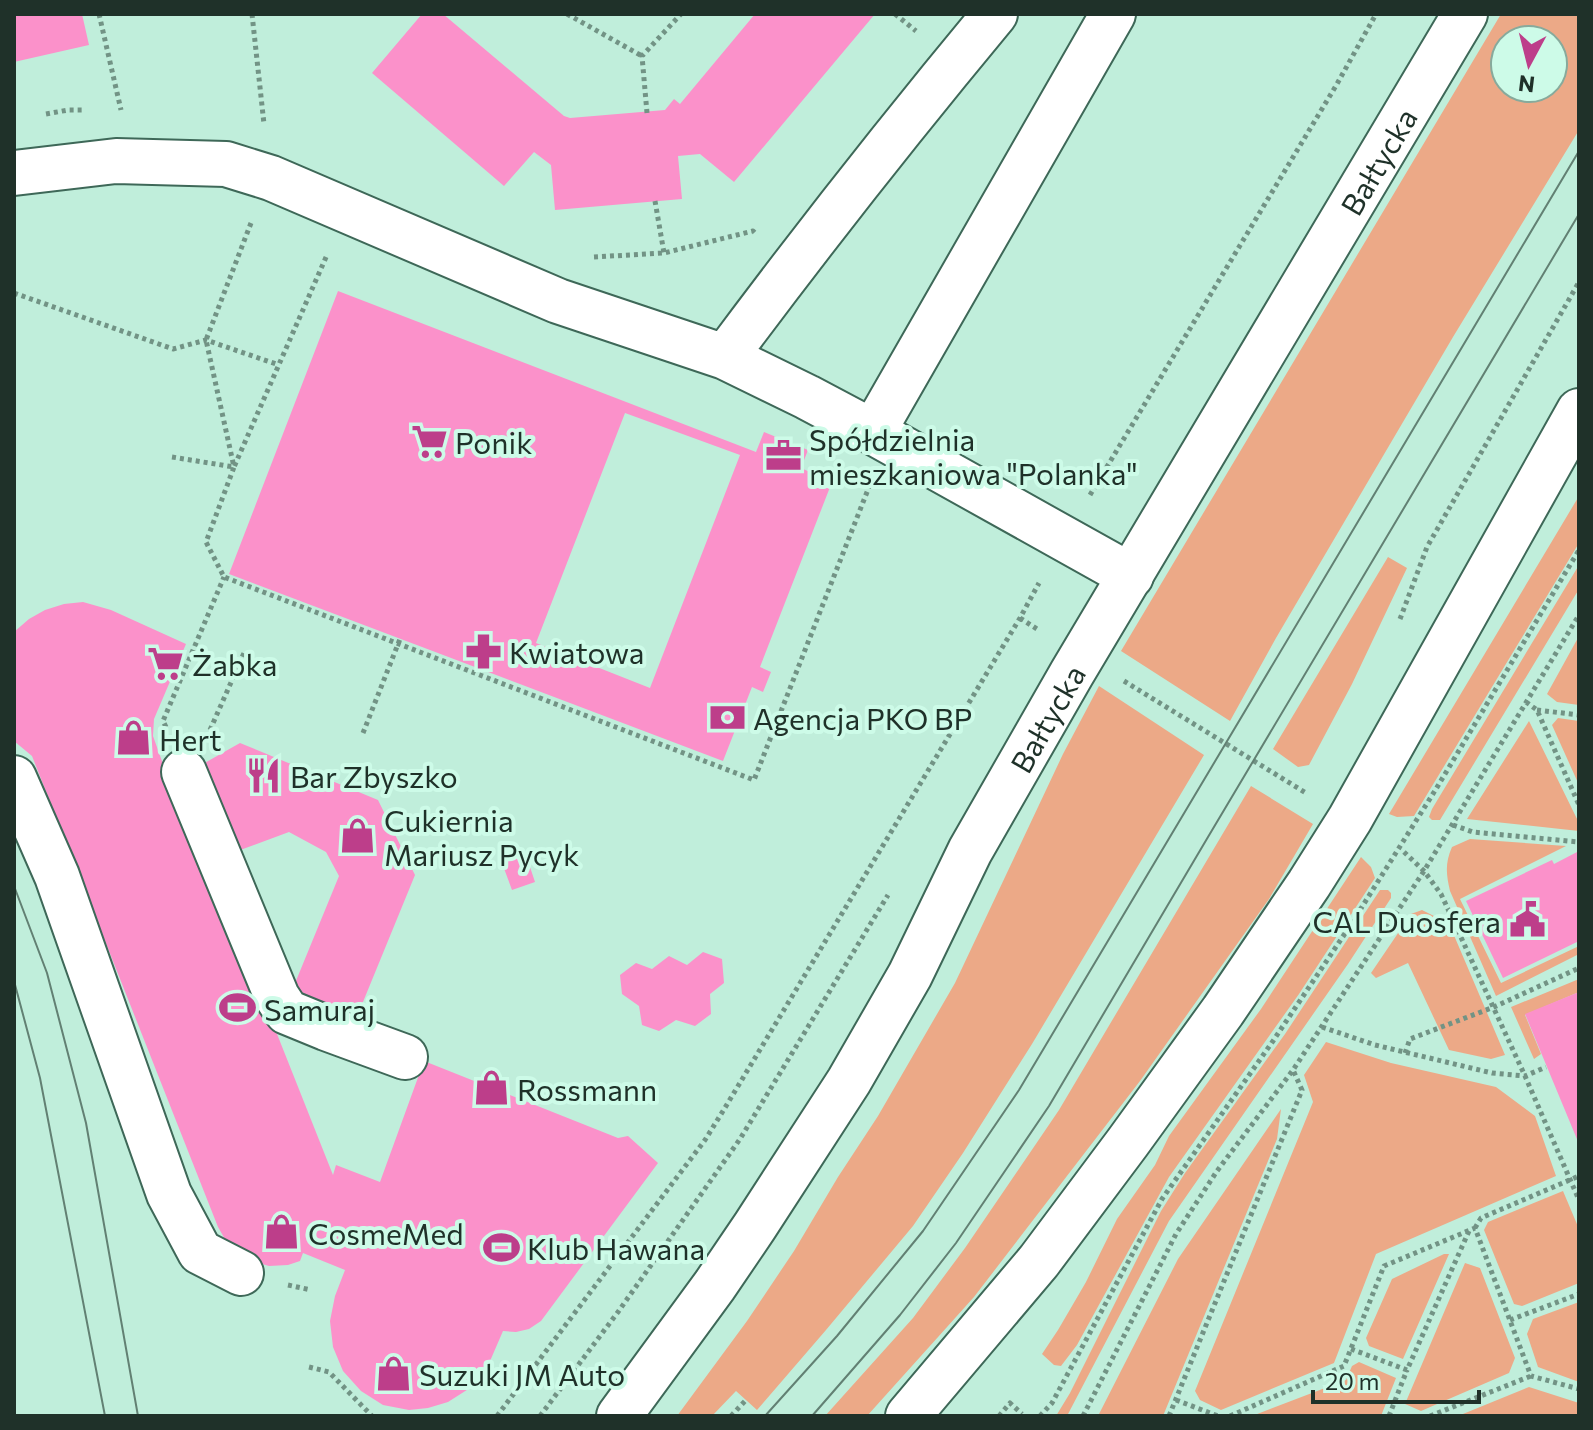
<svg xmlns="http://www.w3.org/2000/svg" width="1593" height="1430" font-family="Commissioner,sans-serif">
<rect width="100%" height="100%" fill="#c0eedb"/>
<!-- green -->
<path fill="#eca987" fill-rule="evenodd" d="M1501 14H1579V130L1453 337 1276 638 1230 721 1121 651ZM1505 40H1553V88H1505Z
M1579 496V543L1414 816 1397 817 1389 814Z
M1388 557 1407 568 1352 684 1309 765 1298 767 1273 749Z
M1579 565V589L1440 820H1432L1429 817 1432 809Z
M1579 636V705L1557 702 1547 694Z
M1099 686 1204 755 1032 1044 963 1153 913 1226 826 1330 757 1410 736 1391 712 1416H677L747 1321 794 1251 838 1177 878 1116 955 983 1063 754Z
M1558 718 1579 721V785L1552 725Z
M1529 721 1579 823V831L1467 819Z
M1251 786 1313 824 1269 899 1140 1081 974 1297 867 1416H825L913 1318 965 1248 1059 1110Z
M1470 839 1566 846 1460 899 1501 983 1579 946V954L1496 996 1450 891C1446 874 1445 863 1452 847Z
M1361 857 1371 867 1375 878 1299 994 1169 1177 1077 1345 1061 1366 1054 1365 1042 1354 1058 1330 1086 1282 1117 1219 1155 1165 1169 1136 1261 1009Z
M1380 890H1388L1391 893V898L1348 964 1169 1221 1067 1416H1056L1070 1393 1161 1211 1185 1173 1285 1034Z
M1422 910 1436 917 1453 933 1505 1055 1491 1059 1449 1050 1408 963 1376 978 1371 973 1411 914Z
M1579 979V992L1525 1015 1541 1054 1534 1059 1511 1007Z
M1326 1042 1391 1063 1496 1087 1535 1116 1556 1176 1376 1254 1334 1363 1221 1410 1200 1400 1195 1391 1313 1102 1304 1075Z
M1281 1109 1277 1139 1163 1416H1098L1178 1259Z
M1563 1191 1579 1229V1283L1522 1306 1514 1304 1484 1230 1488 1222Z
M1444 1254H1449L1403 1359 1369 1346 1366 1338 1392 1279Z
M1465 1263 1480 1268 1515 1358 1509 1373 1421 1411 1405 1404Z
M1579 1302V1382L1538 1367 1527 1334 1533 1319Z
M1359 1362 1396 1378 1381 1416H1252L1346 1380 1352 1366Z
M1529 1387 1579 1403V1416H1458Z"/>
<!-- building -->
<path fill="#fb91ca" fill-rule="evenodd" d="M14 14H82L89 45 14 62Z
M422 14H443L564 116 570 118 665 110 674 99 680 104 755 14H875L734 182 700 154 678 156 682 199 555 210 551 165 534 152 504 186 372 73Z
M338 291 756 452 764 432 808 450 801 468 832 482 760 667 771 672 763 692 752 687 723 761 229 574ZM625 413 740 455 650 688 536 643Z
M83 602 111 610 186 644 154 719 153 736 163 764 175 777 333 1175 336 1165 380 1182 424 1061 618 1138 628 1136 658 1163 541 1321 529 1329 516 1332 503 1331 487 1368 470 1388 448 1402 428 1408 409 1410 383 1405 361 1391 343 1371 333 1347 330 1321 335 1296 345 1270 303 1253 300 1261 288 1265 269 1266 252 1261 226 1241 218 1227 32 756 14 741V632L29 619 45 610 64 604Z
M240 743 378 800 415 875 356 1019 291 993 339 876 326 852 289 832 232 853 194 769Z
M1579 851V941L1503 978 1466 901 1552 860 1554 864Z
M526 855 535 882 512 890 502 863Z
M703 952 722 959 724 983 710 994 711 1014 695 1026 676 1020 659 1031 642 1025 639 1006 622 994 620 975 636 963 652 969 669 956 687 965Z
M1579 992V1144L1525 1014Z"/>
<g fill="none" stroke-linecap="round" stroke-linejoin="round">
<defs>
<path id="minor" d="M14 173 116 161 226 164 271 178 558 301 725 357 807 397 873 432 1131 576
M725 357C812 240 902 126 995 14
M873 432 1113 14
M184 772 277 997 287 1012 326 1028 405 1057
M14 778 57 876 169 1194 200 1252 241 1273"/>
<g id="major">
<path id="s1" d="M619 1416 715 1285 755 1226 849 1081 910 975 970 851 1072 673 1465 14"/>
<path d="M908 1416 1039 1261 1128 1142 1223 1011 1309 884 1350 819 1579 411"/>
</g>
</defs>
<!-- minor casing -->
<use href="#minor" stroke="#3e6858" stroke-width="48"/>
<!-- major casing -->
<use href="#major" stroke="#3e6858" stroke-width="48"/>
<!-- path -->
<path stroke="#729385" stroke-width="5" stroke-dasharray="4 4" stroke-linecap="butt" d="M99 14 121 110
M252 14 264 124
M567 14 642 56
M895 14 916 31
M647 113 642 56 681 14
M46 114 68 110H84
M655 201 664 253
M251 223 206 340 234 467 206 542 224 577 754 780 869 487
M594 257 664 253 753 231 756 234
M14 293 173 349 206 340 279 365
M172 457 234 467 327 255
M1090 495 1337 84 1376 14
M1020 618 1040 631
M1400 619 1427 547 1579 282
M1124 681 1306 793
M1526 702 1537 710 1579 805
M1537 710 1579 715
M166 727 163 721 224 577
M210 730 244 653
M363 733 400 639
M1453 825 1473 832 1579 842
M1404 852 1424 871 1441 894 1525 1076 1579 1200
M1322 1027 1375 1045 1492 1073 1525 1076 1546 1067
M1405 1053 1410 1039 1494 1007 1579 968
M1475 1228 1481 1218 1579 1176
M288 1285 311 1290
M1510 1320 1579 1294
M1351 1349 1407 1370 1469 1231
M309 1367 329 1372 372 1416
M1176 1400 1218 1416
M497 1416 705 1140 723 1111 1020 618 1039 583
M540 1416 618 1312 740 1139 888 895
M731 1416 746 1400
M999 1416 1010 1403 1022 1414
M1040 1416 1052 1403 1162 1199 1273 1041 1350 926 1436 789 1579 550
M1083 1416 1176 1234 1217 1171 1293 1070 1424 871 1579 615
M1169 1416 1302 1090 1293 1070
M1230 1416 1344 1366 1384 1266 1475 1228 1531 1376 1579 1389
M1389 1416 1407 1370
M1430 1416 1531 1376"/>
<!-- minor -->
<use href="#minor" stroke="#fff" stroke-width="44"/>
<!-- major -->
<use href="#major" stroke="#fff" stroke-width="44"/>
<!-- tram -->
<path stroke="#628073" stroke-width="2" d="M14 886 47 973 86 1123 138 1416
M14 981 40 1078 105 1416
M765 1416 837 1336 923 1231 1019 1090 1579 151
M812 1416 900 1315 956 1243 1049 1106 1208 837 1579 214"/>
</g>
<!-- icons -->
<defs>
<symbol id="supermarket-bare" viewBox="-9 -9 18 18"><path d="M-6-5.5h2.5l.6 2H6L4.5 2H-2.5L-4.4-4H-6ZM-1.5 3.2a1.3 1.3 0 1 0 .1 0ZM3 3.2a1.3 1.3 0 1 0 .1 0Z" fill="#bd3e8a" stroke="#cdfbe8" stroke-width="2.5" paint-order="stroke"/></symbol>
<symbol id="office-bare" viewBox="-9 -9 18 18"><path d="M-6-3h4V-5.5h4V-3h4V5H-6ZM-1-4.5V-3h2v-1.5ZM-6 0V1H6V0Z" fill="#bd3e8a" stroke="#cdfbe8" stroke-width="2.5" paint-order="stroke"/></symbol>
<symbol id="pharmacy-bare" viewBox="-9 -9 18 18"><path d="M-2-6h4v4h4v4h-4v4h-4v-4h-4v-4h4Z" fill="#bd3e8a" stroke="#cdfbe8" stroke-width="2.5" paint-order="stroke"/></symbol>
<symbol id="bank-bare" viewBox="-9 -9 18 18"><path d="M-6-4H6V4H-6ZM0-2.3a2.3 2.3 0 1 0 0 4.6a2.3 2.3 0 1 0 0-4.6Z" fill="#bd3e8a" stroke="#cdfbe8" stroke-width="2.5" paint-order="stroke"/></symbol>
<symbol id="shop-bare" viewBox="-9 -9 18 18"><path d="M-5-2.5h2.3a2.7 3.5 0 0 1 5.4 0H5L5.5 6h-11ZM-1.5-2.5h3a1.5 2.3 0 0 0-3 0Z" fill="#bd3e8a" stroke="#cdfbe8" stroke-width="2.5" paint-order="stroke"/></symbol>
<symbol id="restaurant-bare" viewBox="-9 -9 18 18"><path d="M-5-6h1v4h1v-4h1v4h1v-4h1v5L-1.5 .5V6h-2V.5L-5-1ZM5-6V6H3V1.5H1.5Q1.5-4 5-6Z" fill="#bd3e8a" stroke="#cdfbe8" stroke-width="2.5" paint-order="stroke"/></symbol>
<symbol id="civic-bare" viewBox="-9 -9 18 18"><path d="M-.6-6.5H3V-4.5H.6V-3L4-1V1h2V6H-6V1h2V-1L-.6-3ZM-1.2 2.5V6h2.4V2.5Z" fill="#bd3e8a" stroke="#cdfbe8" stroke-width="2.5" paint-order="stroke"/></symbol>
<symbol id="stadium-bare" viewBox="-9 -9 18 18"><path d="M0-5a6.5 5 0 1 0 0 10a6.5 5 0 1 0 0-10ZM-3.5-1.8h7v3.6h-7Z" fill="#bd3e8a" stroke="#cdfbe8" stroke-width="2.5" paint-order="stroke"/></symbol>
</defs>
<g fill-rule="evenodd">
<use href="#supermarket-bare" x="404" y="416" width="51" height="51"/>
<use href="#office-bare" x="758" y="430" width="51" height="51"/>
<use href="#pharmacy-bare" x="458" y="626" width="51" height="51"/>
<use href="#supermarket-bare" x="140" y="638" width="51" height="51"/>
<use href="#bank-bare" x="702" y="692" width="51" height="51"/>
<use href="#shop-bare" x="108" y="712" width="51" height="51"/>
<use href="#restaurant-bare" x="238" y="750" width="51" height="51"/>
<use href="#shop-bare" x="332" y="810" width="51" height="51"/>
<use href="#civic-bare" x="1502" y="894" width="51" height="51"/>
<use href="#stadium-bare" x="212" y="982" width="51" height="51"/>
<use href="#shop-bare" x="466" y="1062" width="51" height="51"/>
<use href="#shop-bare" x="256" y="1206" width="51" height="51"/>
<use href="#stadium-bare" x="476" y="1222" width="51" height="51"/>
<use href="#shop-bare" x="368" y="1348" width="51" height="51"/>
</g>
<g text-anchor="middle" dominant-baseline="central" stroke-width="8" stroke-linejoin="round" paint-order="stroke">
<!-- street labels -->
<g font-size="30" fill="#1f3129" stroke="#cdfbe8">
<text stroke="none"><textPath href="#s1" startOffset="1468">Bałtycka</textPath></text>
<text stroke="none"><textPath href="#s1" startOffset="820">Bałtycka</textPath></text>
</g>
<!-- poi labels -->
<g font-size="30" fill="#1f3129" stroke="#cdfbe8" text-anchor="start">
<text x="809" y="438">Spółdzielnia<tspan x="809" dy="34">mieszkaniowa "Polanka"</tspan></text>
<text x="455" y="441">Ponik</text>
<text x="509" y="651">Kwiatowa</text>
<text x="192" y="663">Żabka</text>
<text x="753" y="717">Agencja PKO BP</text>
<text x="159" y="738">Hert</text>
<text x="290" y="775">Bar Zbyszko</text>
<text x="384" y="819">Cukiernia<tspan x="384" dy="34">Mariusz Pycyk</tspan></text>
<text x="1501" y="920" text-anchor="end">CAL Duosfera</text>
<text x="264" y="1008">Samuraj</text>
<text x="517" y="1088">Rossmann</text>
<text x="308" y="1232">CosmeMed</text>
<text x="527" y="1247">Klub Hawana</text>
<text x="419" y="1373">Suzuki JM Auto</text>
</g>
</g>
<!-- border -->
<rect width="1593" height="1430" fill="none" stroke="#1f3129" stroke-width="32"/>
<!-- north arrow -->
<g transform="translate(1529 64) rotate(187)"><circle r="38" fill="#cdfbe8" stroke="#87aa9c" stroke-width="2"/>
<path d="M0-6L14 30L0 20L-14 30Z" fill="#bd3e8a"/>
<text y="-12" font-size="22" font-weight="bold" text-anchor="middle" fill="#1f3129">N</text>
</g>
<!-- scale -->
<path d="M1313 1390v12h166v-12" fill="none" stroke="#1f3129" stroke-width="4"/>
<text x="1325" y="1390" font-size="24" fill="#1f3129" stroke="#cdfbe8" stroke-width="6" paint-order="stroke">20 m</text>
</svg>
